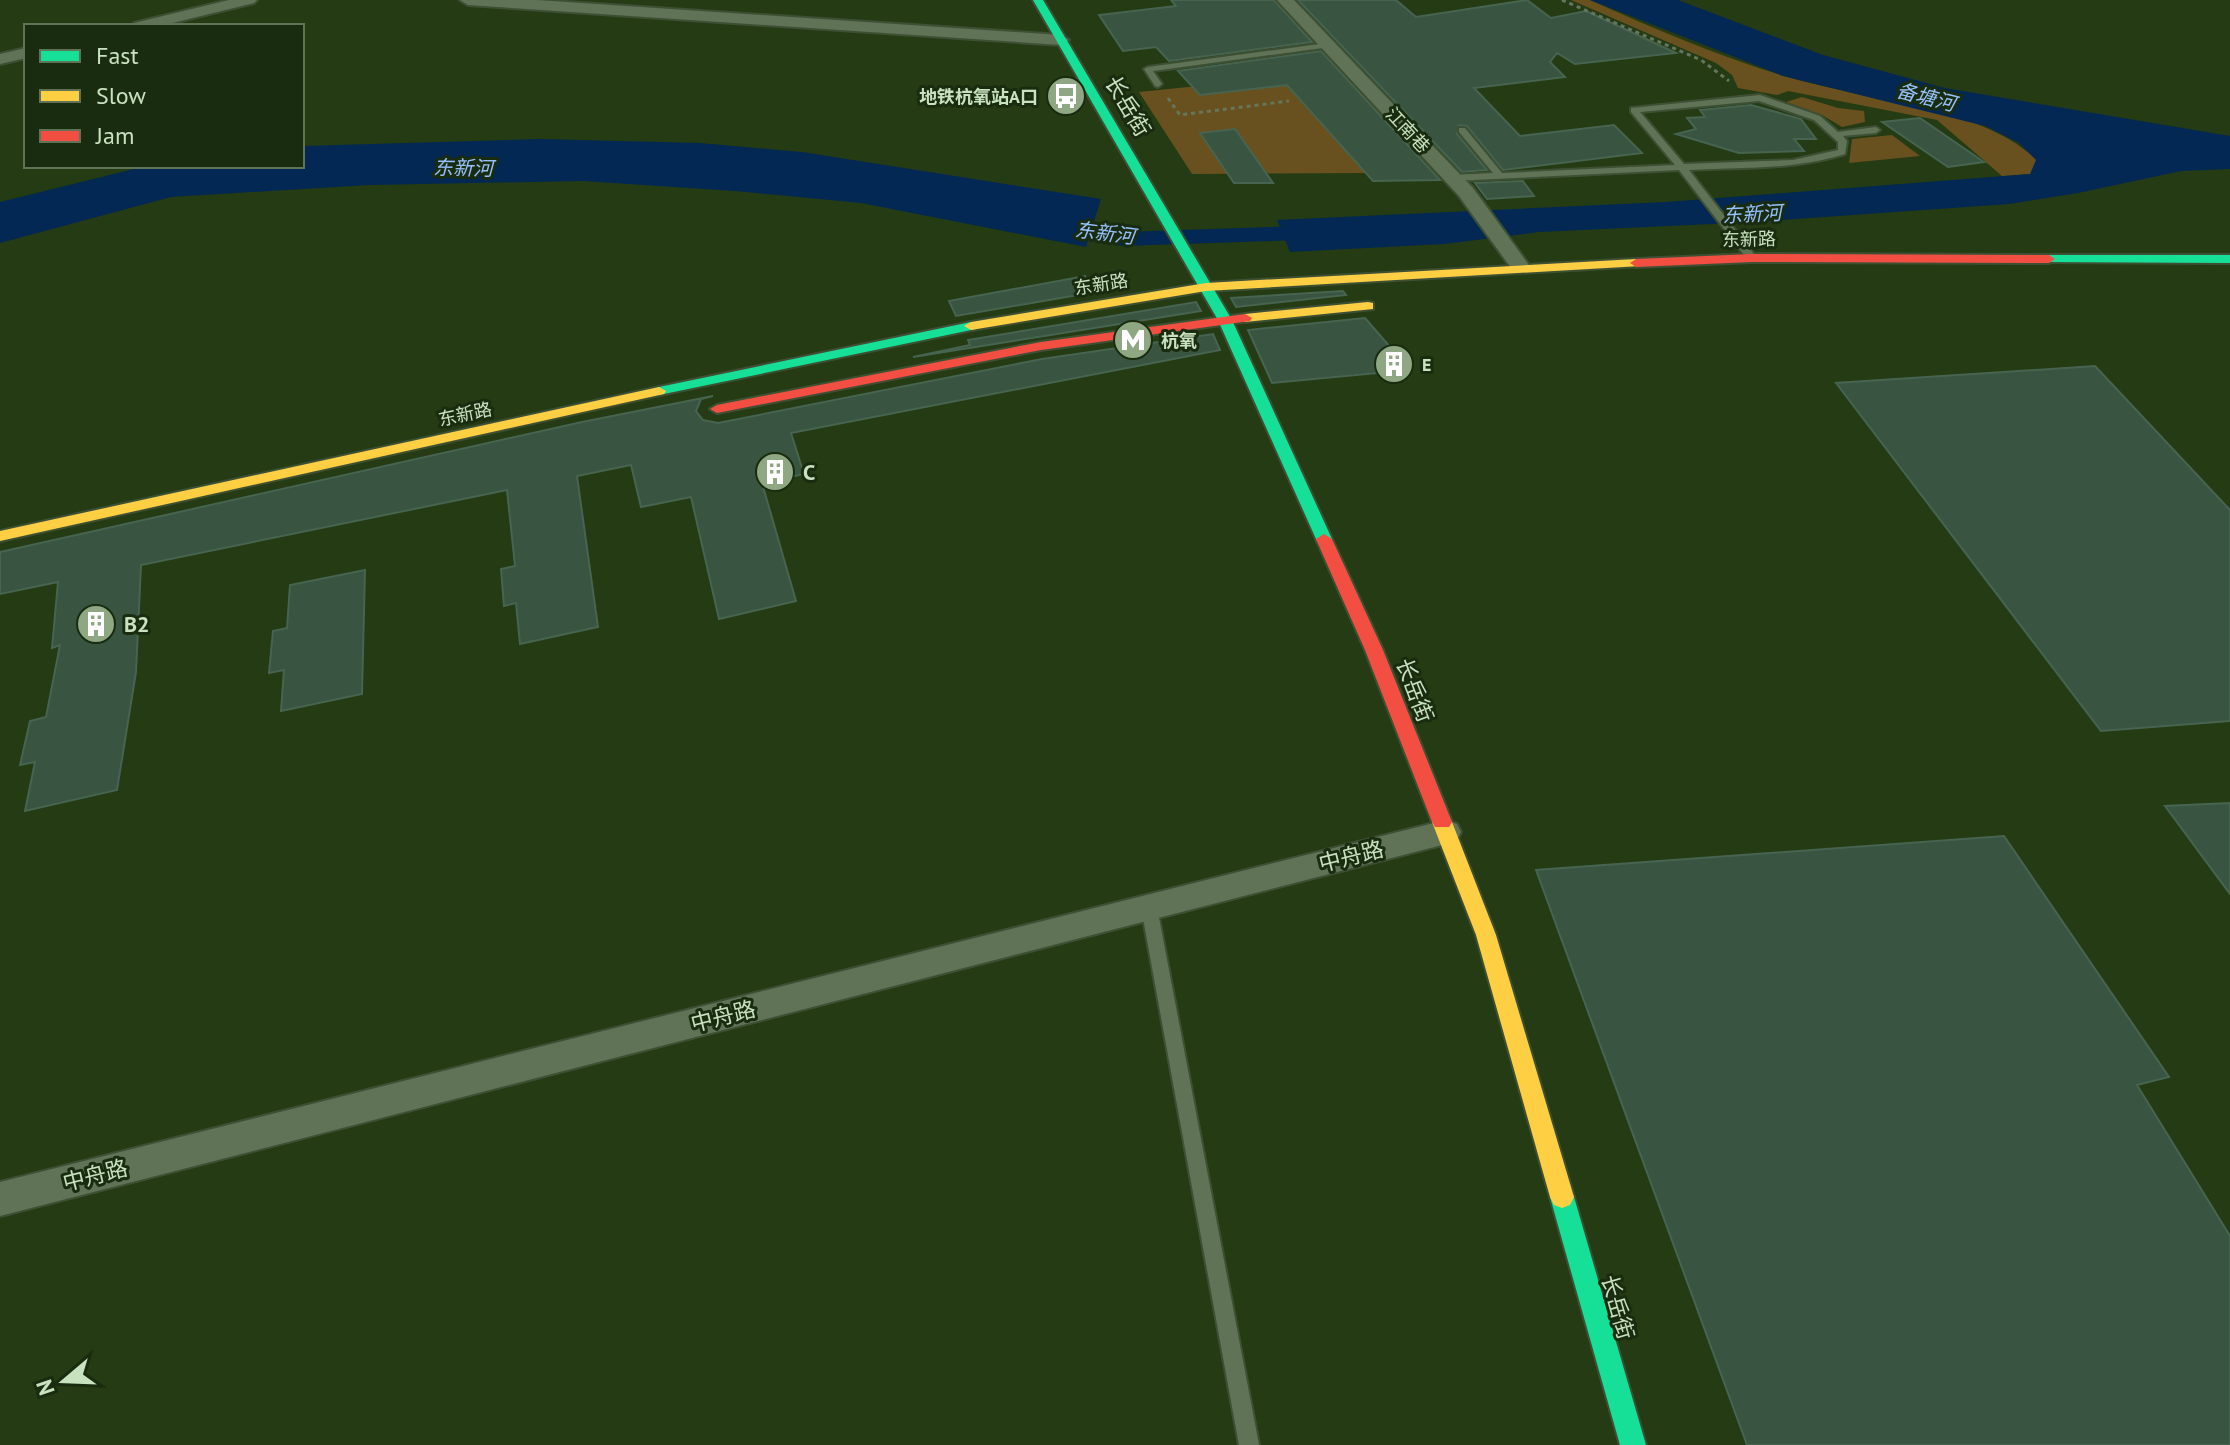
<svg xmlns="http://www.w3.org/2000/svg" width="2230" height="1445" font-family="'PT Sans','Noto Sans SC',sans-serif">
<rect width="100%" height="100%" fill="#243b13"/>
<!-- green -->
<path fill="#68511f" d="M1571 0H1590C1650 27 1721 57 1784 76 1859 99 1980 105 2037 160L2031 174 2002 176 1937 120 1788 91 1777 95 1738 88 1732 75 1716 63Z
M1298 76 1377 173 1192 174 1139 92Z
M1802 97 1838 108 1864 111 1865 122 1842 127 1822 115 1786 102Z
M1892 135 1920 156 1849 163 1852 139Z"/>
<!-- water -->
<path fill="#032854" d="M1590 0H1678L1823 55 1945 88 2230 136V169L2181 171 2078 193 2009 204 1754 222 1539 232 1444 244 1290 252 1277 220 1666 202 2030 174 2036 160 2019 143 1985 126 1783 76Z
M541 139 700 143 802 152 1101 199 1086 247 861 203 735 191 583 181 369 185 171 197 0 243V202L146 166H302V146Z"/>
<g fill="none" stroke-linecap="round" stroke-linejoin="round">
<!-- canal -->
<path fill="#032854" fill-rule="evenodd" d="M1044 215 1122 232 1330 225 1338 227 1342 232 1338 237 1330 239 1122 246 1036 227 1032 222 1036 217Z"/>
</g>
<!-- building -->
<path fill="#395541" stroke="#476450" stroke-width="2" d="M1171 0H1274L1312 42 1169 61 1156 47 1123 51 1099 15 1176 6Z
M1298 0H1396L1416 17 1527 0 1551 18 1586 11 1676 53 1575 64 1557 53 1550 62 1565 77 1474 88 1520 136 1614 125 1642 153 1503 170 1467 126 1459 125 1457 134 1487 170 1462 172Z
M1321 51 1440 180 1373 181 1287 85 1200 95 1178 71Z
M1751 105 1801 119 1816 139H1794L1804 151 1739 153 1676 134 1696 129 1687 118 1705 117 1700 110Z
M1920 118 1984 162 1948 167 1882 122Z
M1235 129 1273 183H1234L1200 133Z
M1523 181 1534 196 1487 199 1475 183Z
M1085 276 1095 292 956 316 949 301Z
M1343 291 1346 295 1236 307 1231 298Z
M1196 302 1201 311 913 357 970 345 968 340Z
M1365 318 1410 370 1272 383 1248 330Z
M1213 334 1220 350 791 433 804 474 762 483 796 601 719 619 691 497 641 507 631 465 577 476 598 627 520 644 516 603 504 606 501 569 515 566 507 490 141 565 136 672 117 790 25 811 35 762 20 765 30 721 46 717 60 645 52 648 58 582 0 594V552L582 422 713 396 701 399 696 411 703 420 718 423 1042 359Z
M2095 366 2230 510V721L2101 731 1836 383Z
M365 570 362 694 281 711 284 670 269 673 273 631 287 628 290 585Z
M2230 803V894L2165 806Z
M2004 836 2169 1077 2137 1085 2230 1236V1445H1747L1536 870Z"/>
<g fill="none" stroke-linecap="round" stroke-linejoin="round">
<defs>
<path id="lane" d="M1327 43H1330V47L1153 71 1162 84 1158 87 1155 86 1144 69 1148 67Z
M1760 95 1820 116 1838 132 1876 127 1880 130 1876 133 1843 136 1847 141 1845 154C1794 170 1742 167 1689 170L1757 258 1756 260H1748L1679 170 1453 181 1448 178 1453 175 1493 173 1459 132V128H1465L1502 173 1675 165 1631 112V108ZM1759 101 1814 120 1838 142V150L1793 160 1684 164 1640 112Z
M1149 901 1155 902 1157 907 1259 1445H1239L1141 907 1143 902Z"/>
<path id="street" d="M229 0H257L254 3 160 26H132L134 23Z
M460 0H537L1061 35 1069 40 1061 45 468 5Z
M1277 0H1294L1473 188 1531 268 1528 272H1514L1459 196Z
M26 48V58L0 64V54Z
M1446 820 1457 824 1461 832 1457 840 1446 844 0 1216V1182Z"/>
<path id="fast" d="M1033 0H1043L1232 320 1332 539 1330 543H1318L1316 539 1218 320Z
M2049 255H2230V263L2044 262 2043 259Z
M971 322 978 326 976 329 659 395 652 391 659 387Z
M1562 1186 1570 1189 1574 1197 1646 1445H1620L1550 1197 1554 1189Z"/>
<path id="slow" d="M1636 259 1641 260V266L1206 291 971 330 964 326 971 322 1206 283Z
M1368 302 1373 303V309L1245 322 1238 318 1245 314Z
M659 387 666 391 664 394 0 541V531Z
M1442 814 1449 817 1452 822 1496 935 1574 1197 1570 1205 1562 1208 1554 1205 1550 1197 1476 935 1432 822 1435 817Z"/>
<path id="jam" d="M1752 254 2049 255 2055 259 2049 263 1752 262 1636 267 1630 263 1636 259Z
M1245 314 1252 318 1250 321 1041 350 717 413 710 409 717 405 1041 342Z
M1324 534 1332 539 1383 650 1452 822 1449 827H1435L1432 822 1365 650 1316 539Z"/>
</defs>
<!-- lane casing -->
<use href="#lane" stroke="#3e5034" stroke-width="4"/>
<!-- street casing -->
<use href="#street" stroke="#3e5034" stroke-width="4"/>
<!-- fast casing -->
<use href="#fast" stroke="#3e5034" stroke-width="4"/>
<!-- slow casing -->
<use href="#slow" stroke="#3e5034" stroke-width="4"/>
<!-- jam casing -->
<use href="#jam" stroke="#3e5034" stroke-width="4"/>
<!-- path -->
<path stroke="#66765d" stroke-width="3" stroke-dasharray="4 4" stroke-linecap="butt" d="M1562 0 1701 60 1729 81
M1168 98 1180 115 1289 101"/>
<!-- lane -->
<use href="#lane" fill="#607357" fill-rule="evenodd"/>
<!-- street -->
<use href="#street" fill="#607357" fill-rule="evenodd"/>
<!-- fast -->
<use href="#fast" fill="#16e098" fill-rule="evenodd"/>
<!-- slow -->
<use href="#slow" fill="#ffcf43" fill-rule="evenodd"/>
<!-- jam -->
<use href="#jam" fill="#f24e42" fill-rule="evenodd"/>
</g>
<!-- icons -->
<defs>
<symbol id="bus-disc" viewBox="-11 -11 22 22"><circle r="9.5" fill="#8fa782" stroke="#192c10"/><path d="M-5-6H5V4H4V6H2V4H-2V6H-4V4H-5ZM-3.5-4V0h7V-4ZM-3.5 1.2v1.5H-2V1.2ZM2 1.2v1.5H3.5V1.2Z" fill="#fff"/></symbol>
<symbol id="metro-disc" viewBox="-11 -11 22 22"><circle r="9.5" fill="#8fa782" stroke="#192c10"/><path d="M-5.5 5V-5H-3L0 0L3-5H5.5V5H3V-.5L0 4L-3-.5V5Z" fill="#fff"/></symbol>
<symbol id="building-disc" viewBox="-11 -11 22 22"><circle r="9.5" fill="#8fa782" stroke="#192c10"/><path d="M-4-6H4V6H1V3H-1V6H-4ZM-2.5-4.3h1.7v1.8h-1.7ZM.8-4.3h1.7v1.8H.8ZM-2.5-1h1.7V.8h-1.7ZM.8-1h1.7V.8H.8Z" fill="#fff"/></symbol>
</defs>
<g fill-rule="evenodd">
<use href="#bus-disc" x="1044" y="74" width="44" height="44"/>
<use href="#metro-disc" x="1111" y="318" width="44" height="44"/>
<use href="#building-disc" x="1372" y="342" width="44" height="44"/>
<use href="#building-disc" x="753" y="450" width="44" height="44"/>
<use href="#building-disc" x="74" y="602" width="44" height="44"/>
</g>
<g text-anchor="middle" dominant-baseline="central" stroke-width="6" stroke-linejoin="round" paint-order="stroke">
<!-- far-poi labels -->
<g font-size="18" font-weight="bold" fill="#c8e1be" stroke="#192c10" text-anchor="start">
<text x="1038" y="96" text-anchor="end">地铁杭氧站A口</text>
<text x="1161" y="340">杭氧</text>
<text x="1422" y="364">E</text>
</g>
<!-- far-street labels -->
<g font-size="18" fill="#c8e1be" stroke="#192c10">
<text transform="translate(1408 130) rotate(47)">江南巷</text>
<text transform="translate(1749 239) rotate(-1)">东新路</text>
<text transform="translate(1101 284) rotate(-9)">东新路</text>
<text transform="translate(465 414) rotate(-12)">东新路</text>
</g>
<!-- far-water labels -->
<g font-size="20" font-style="italic" fill="#96c1fc" stroke="#192c10">
<text transform="translate(1926 97) rotate(14)">备塘河</text>
<text transform="translate(463 168) rotate(1)">东新河</text>
<text transform="translate(1752 214) rotate(-3)">东新河</text>
<text transform="translate(1105 233) rotate(7)">东新河</text>
</g>
<!-- street labels -->
<g font-size="22" fill="#c8e1be" stroke="#192c10">
<text transform="translate(1128 106) rotate(59)">长岳街</text>
<text transform="translate(1415 690) rotate(69)">长岳街</text>
<text transform="translate(1351 856) rotate(-14)">中舟路</text>
<text transform="translate(723 1016) rotate(-14)">中舟路</text>
<text transform="translate(95 1175) rotate(-14)">中舟路</text>
<text transform="translate(1618 1307) rotate(74)">长岳街</text>
</g>
<!-- poi labels -->
<g font-size="22" font-weight="bold" fill="#c8e1be" stroke="#192c10" text-anchor="start">
<text x="803" y="472">C</text>
<text x="124" y="624">B2</text>
</g>
</g>
<!-- legend -->
<rect x="24" y="24" width="280" height="144" fill="#192c10" stroke="#5f7456" stroke-width="2"/>
<rect x="40" y="50" width="40" height="12" fill="#16e098" stroke="#5f7456" stroke-width="2"/>
<text x="96" y="64" font-size="24" fill="#c8e1be">Fast</text>
<rect x="40" y="90" width="40" height="12" fill="#ffcf43" stroke="#5f7456" stroke-width="2"/>
<text x="96" y="104" font-size="24" fill="#c8e1be">Slow</text>
<rect x="40" y="130" width="40" height="12" fill="#f24e42" stroke="#5f7456" stroke-width="2"/>
<text x="96" y="144" font-size="24" fill="#c8e1be">Jam</text>
<!-- north arrow -->
<g transform="translate(64 1381) rotate(251)" stroke="#192c10" stroke-width="6" paint-order="stroke">
<path d="M0-6L14 30L0 20L-14 30Z" fill="#c8e1be"/>
<text y="-12" font-size="22" font-weight="bold" text-anchor="middle" fill="#c8e1be">N</text>
</g>
</svg>
